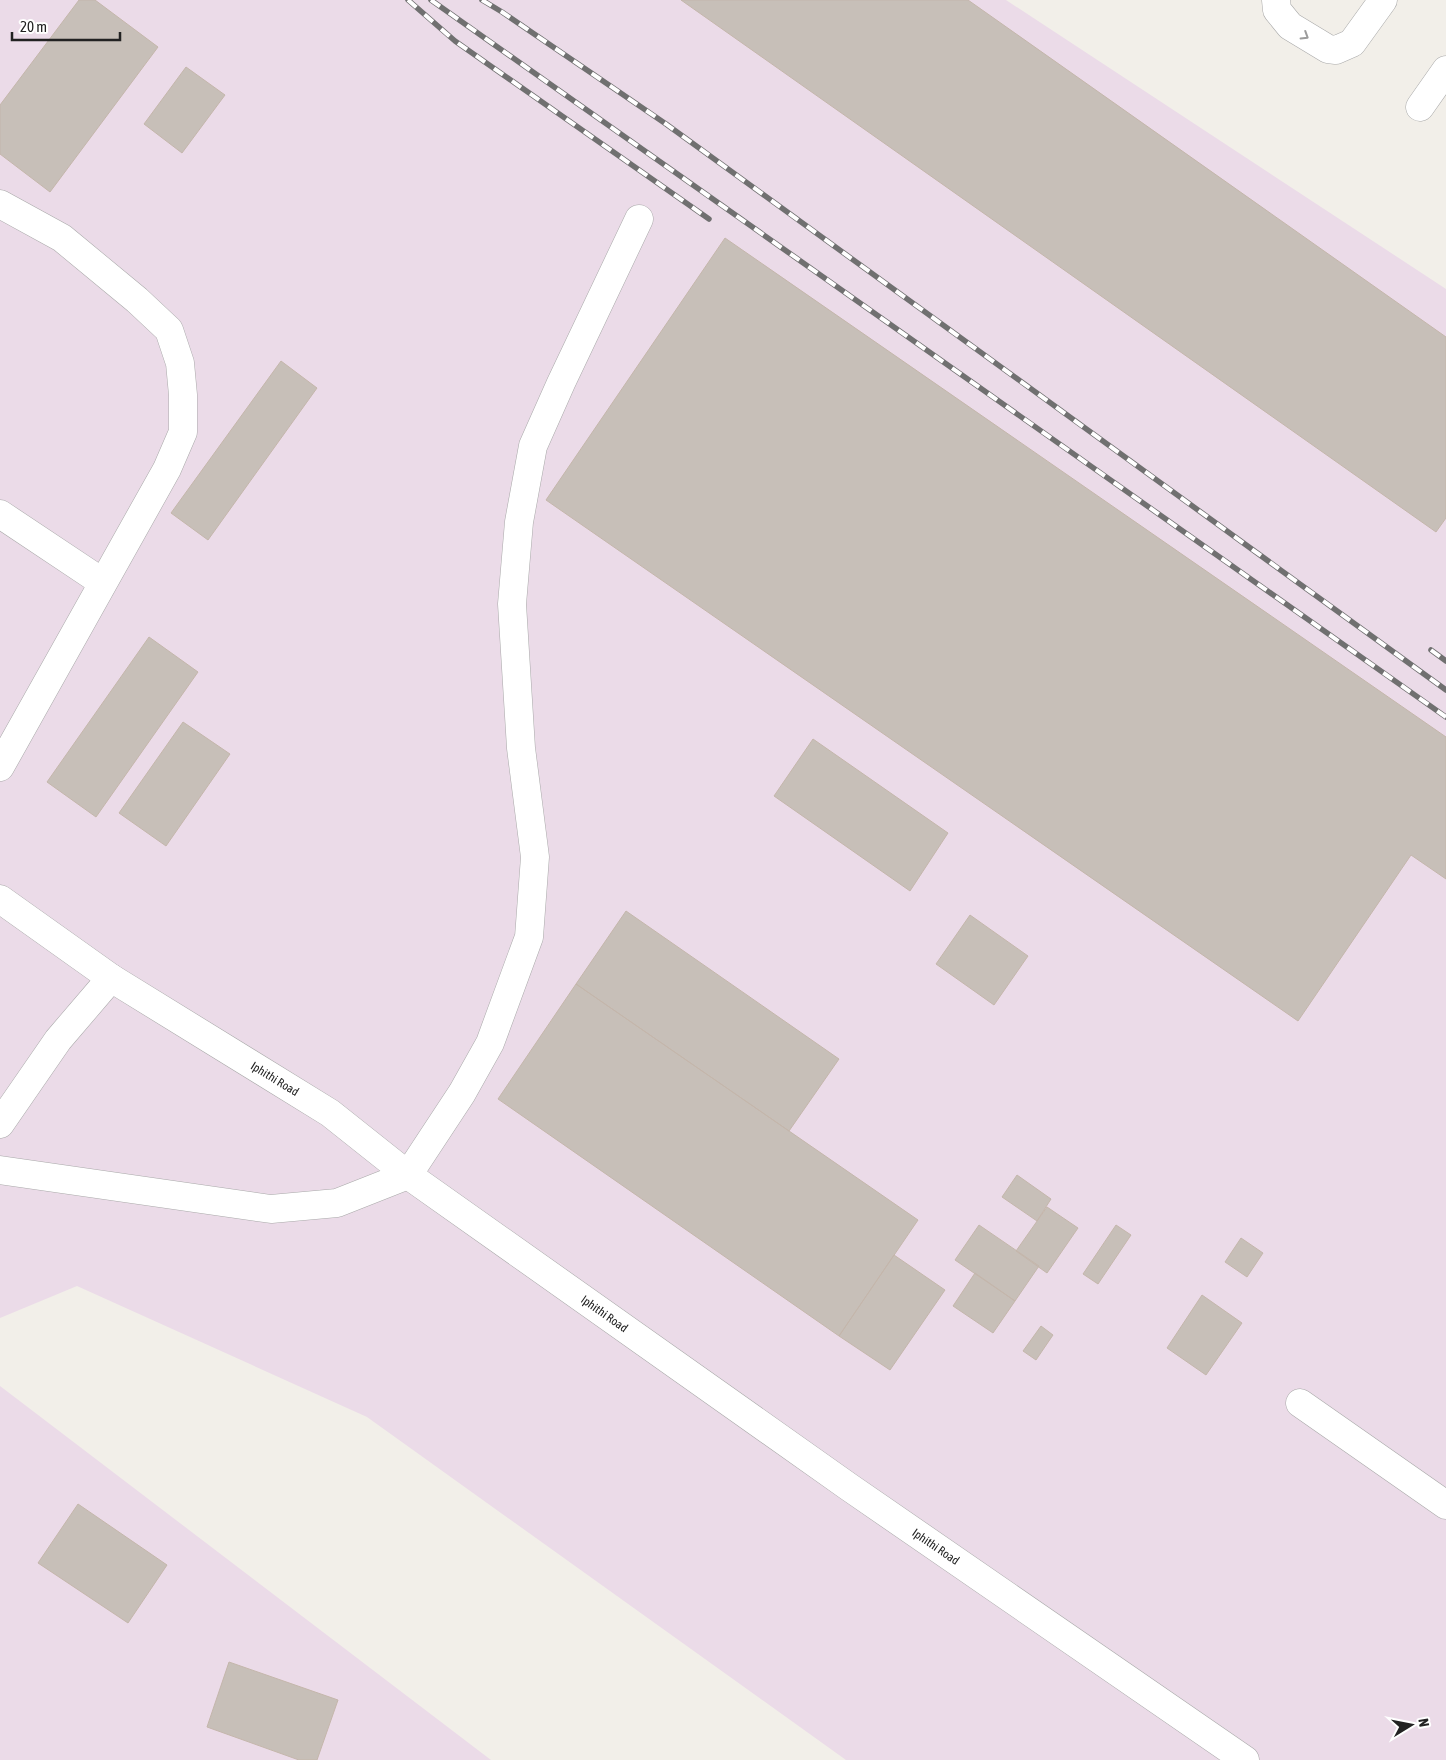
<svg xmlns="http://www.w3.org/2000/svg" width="1446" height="1760" font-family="'Asap Condensed',sans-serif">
<rect width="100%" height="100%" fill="#f2efe9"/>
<!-- industrial -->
<path fill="#ebdbe8" d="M0 0H1006L1446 289V1760H846L367 1417 77 1286 0 1318Z
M0 1386 491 1760H0Z"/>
<!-- building -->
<path fill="#c7bfb8" stroke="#c4b6ab" d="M79 0H95L158 47 50 192 0 154V105Z
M681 0H968L1446 337V518L1436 532Z
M186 67 225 95 182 153 144 124Z
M725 238 1446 737V879L1411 855 1298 1021 546 500Z
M281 361 317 388 208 540 171 513Z
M149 637 198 672 96 817 47 782Z
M183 722 230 754 166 846 119 813Z
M813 739 948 833 910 891 774 796Z
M626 911 839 1059 789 1131 576 984Z
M970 915 1028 956 994 1005 936 964Z
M576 984 918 1220 839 1336 498 1099Z
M1017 1175 1051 1199 1037 1221 1002 1197Z
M1047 1207 1078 1228 1047 1273 1016 1251Z
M979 1225 1039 1266 1015 1301 955 1260Z
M1116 1225 1131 1235 1098 1284 1083 1274Z
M1241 1238 1263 1253 1247 1277 1225 1262Z
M894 1255 945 1290 890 1370 839 1336Z
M975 1273 1015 1301 993 1333 953 1306Z
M1202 1295 1242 1323 1206 1375 1167 1348Z
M1041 1326 1053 1335 1036 1360 1023 1351Z
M78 1504 167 1565 128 1623 38 1563Z
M229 1662 338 1700 317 1760H299L207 1727Z"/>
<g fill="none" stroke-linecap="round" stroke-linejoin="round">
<defs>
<g id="minor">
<path d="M1276 0 1277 10 1290 26 1328 49 1336 50 1352 43 1383 0"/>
<path d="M1420 107 1446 70"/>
<path d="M0 204 62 238 137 300 169 330 180 363 183 395V432L167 469 0 767"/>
<path d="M0 514 102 582"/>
<path d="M0 899 111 978"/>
<path id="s1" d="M0 1124 58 1040 111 978 330 1113 408 1175 849 1487 1245 1760"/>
<path d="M0 1170 271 1209 337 1203 408 1175 462 1093 490 1043 529 937 535 857 521 748 512 604 519 522 533 446 561 383 639 219"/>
<path d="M1300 1403 1446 1505"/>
</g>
</defs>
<!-- minor casing -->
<use href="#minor" stroke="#a9a9a9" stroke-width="29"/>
<!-- minor -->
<use href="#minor" stroke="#fff" stroke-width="28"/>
<defs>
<path id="rail" d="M408 0 455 41 709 219
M431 0 1446 717
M482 0 502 12 666 124 1446 690
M1431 650 1446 661"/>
</defs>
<!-- rail casing -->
<use href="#rail" stroke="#707070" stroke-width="5.5"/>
<!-- rail -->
<use href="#rail" stroke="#fff" stroke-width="4" stroke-dasharray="11" stroke-linecap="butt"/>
</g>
<!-- one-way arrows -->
<defs><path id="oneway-chevron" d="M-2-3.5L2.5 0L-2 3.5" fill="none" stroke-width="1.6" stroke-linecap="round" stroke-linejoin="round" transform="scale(1.25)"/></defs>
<use stroke="#9c9c9c" href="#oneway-chevron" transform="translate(1305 36) rotate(32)"/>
<g text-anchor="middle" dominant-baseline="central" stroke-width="4" stroke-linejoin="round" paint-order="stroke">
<!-- street labels -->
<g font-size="12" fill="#222" stroke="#fff">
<text stroke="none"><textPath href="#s1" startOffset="376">Iphithi Road</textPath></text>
<text stroke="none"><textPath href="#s1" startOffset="781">Iphithi Road</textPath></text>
<text stroke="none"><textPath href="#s1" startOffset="1186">Iphithi Road</textPath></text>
</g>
</g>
<!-- north arrow -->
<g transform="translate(1411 1725) rotate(80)" stroke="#ffffff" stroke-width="4" paint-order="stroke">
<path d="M0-4L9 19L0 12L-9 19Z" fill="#222222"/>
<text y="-8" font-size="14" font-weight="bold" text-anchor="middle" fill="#222222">N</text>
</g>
<!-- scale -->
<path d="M12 32v8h108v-8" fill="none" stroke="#222222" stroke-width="2.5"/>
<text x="20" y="32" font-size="15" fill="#222222" stroke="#ffffff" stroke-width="4" paint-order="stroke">20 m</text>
</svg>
